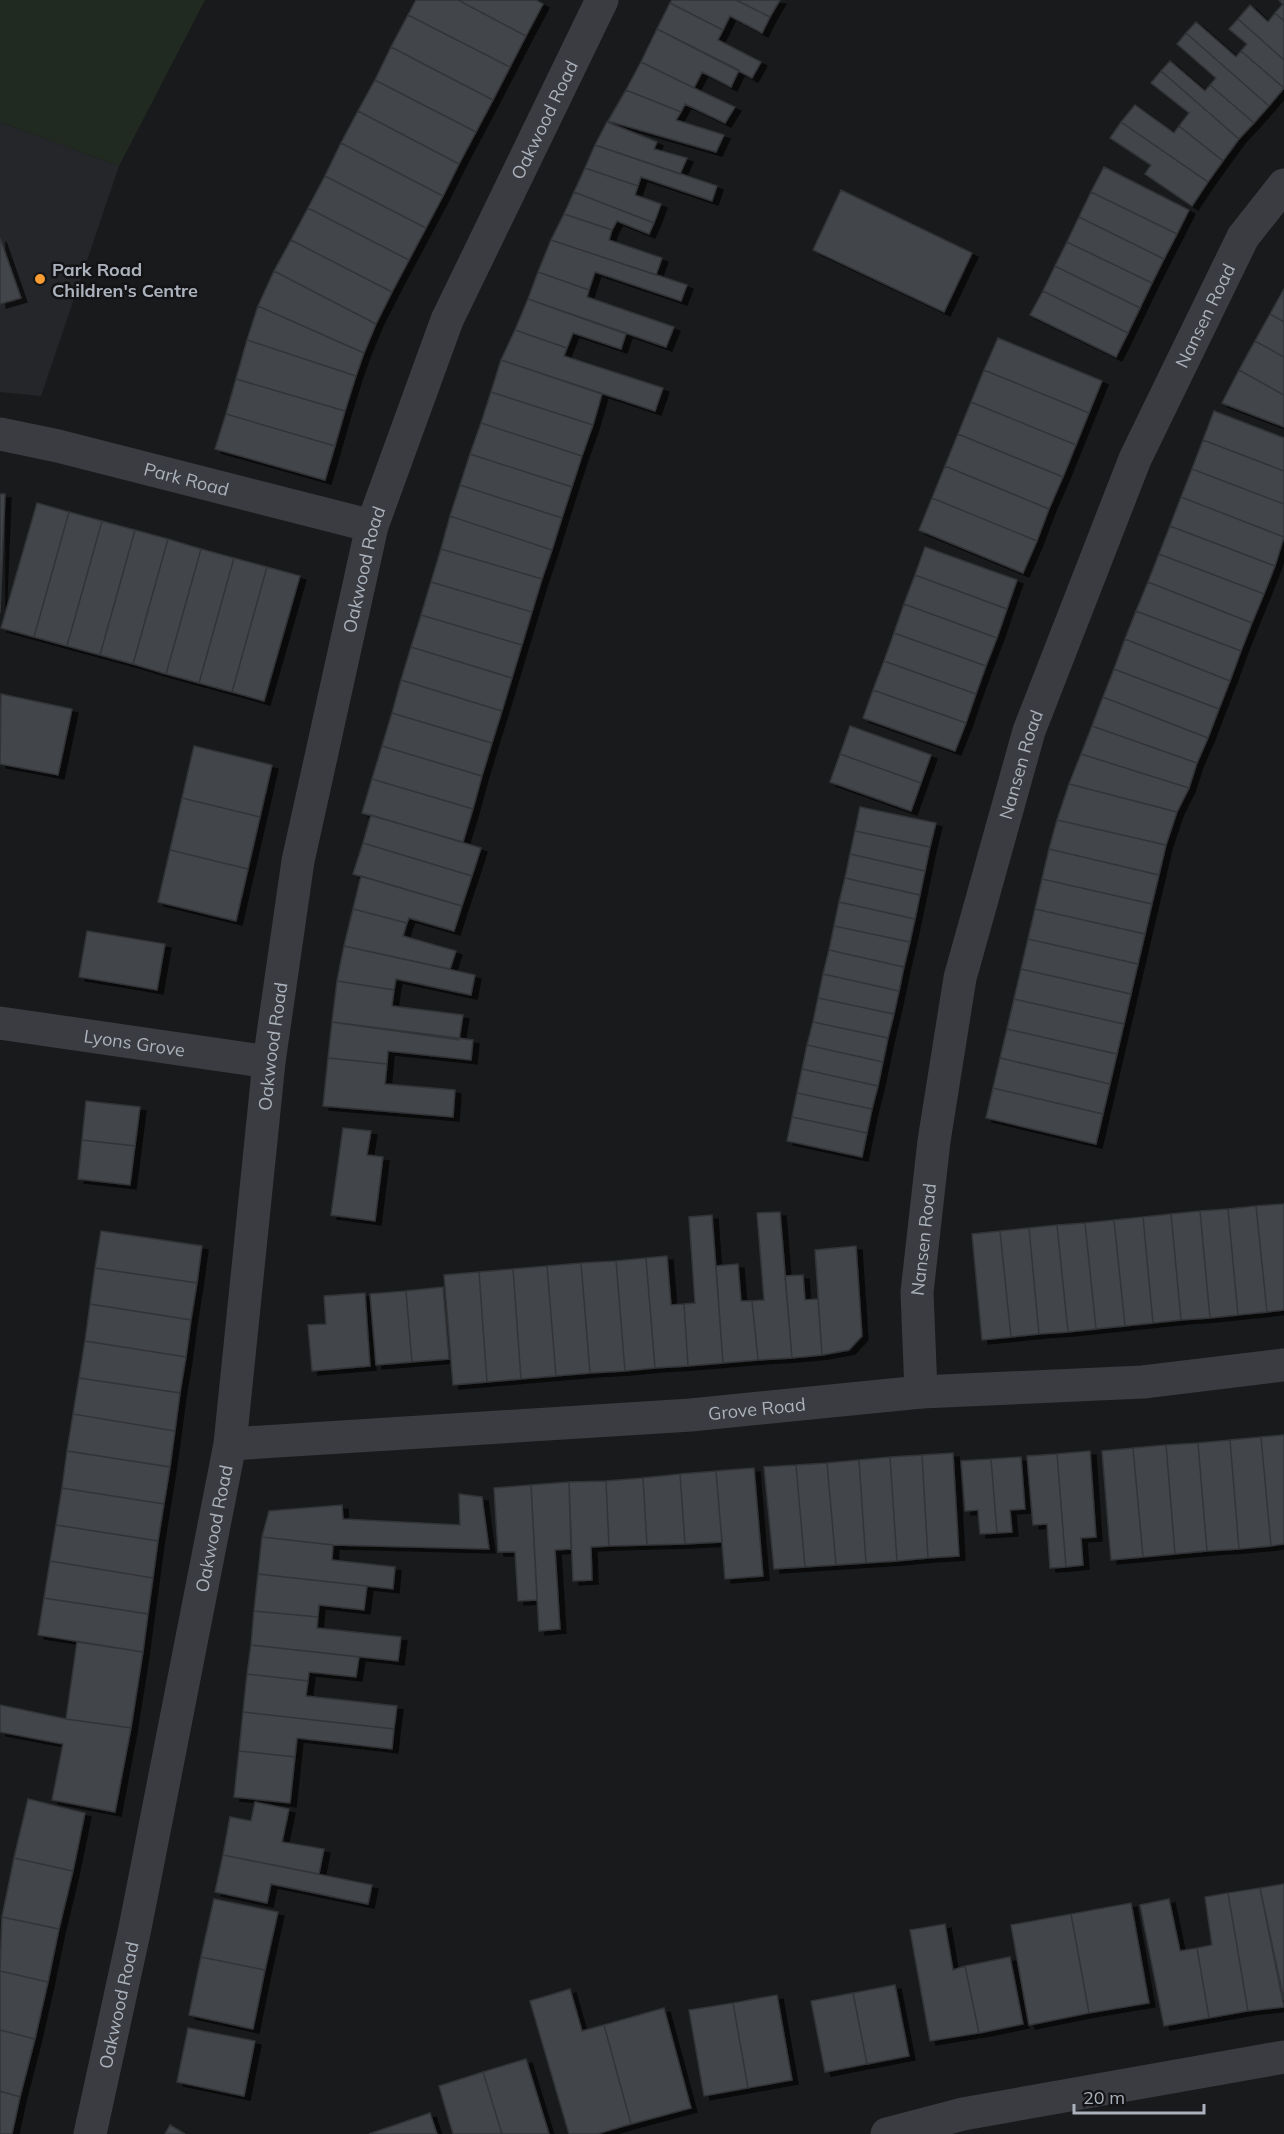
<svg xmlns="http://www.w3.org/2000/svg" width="1284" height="2134" font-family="Mulish,sans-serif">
<defs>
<filter id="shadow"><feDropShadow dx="6" dy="4" stdDeviation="0" flood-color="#0009"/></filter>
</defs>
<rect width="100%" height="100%" fill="#191a1c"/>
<!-- built -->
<path fill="#252629" d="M0 122 119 166 41 396 0 392Z"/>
<!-- green -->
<path fill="#212a21" d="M0 0H205L119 166 0 122Z"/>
<!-- building -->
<path fill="#434549" stroke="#333438" stroke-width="1.5" filter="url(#shadow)" d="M416 0H458L526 36 510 67 408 15Z
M458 0H536L543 4 526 36Z
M672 0H736L770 17 762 33 730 16 723 30 670 3Z
M736 0H780L770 17Z
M1279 0H1284V21L1275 13 1283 4Z
M670 3 723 30 718 40 761 62 752 78 657 29Z
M1250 5 1268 22 1275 13 1284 21V60L1238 19Z
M408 15 510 67 493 100 391 47Z
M1238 19 1284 60V88L1241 51 1247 44 1229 29Z
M1196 22 1236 57 1241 51 1284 88 1269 106 1186 33Z
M657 29 739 70 731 87 702 72 694 88 641 62Z
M1186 33 1269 106 1254 123 1210 85 1216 78 1177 44Z
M391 47 493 100 476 132 375 80Z
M1170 61 1205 91 1210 85 1254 123 1239 139 1161 71Z
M641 62 694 88 735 107 725 123 685 104 681 112 626 90Z
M1161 71 1239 139 1223 161 1179 126 1189 113 1151 83Z
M375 80 476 132 459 164 358 111Z
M626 90 681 112 676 120 724 135 716 152 608 121Z
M1135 105 1174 133 1179 126 1223 161 1208 182 1121 122Z
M358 111 459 164 443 196 341 143Z
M607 122 657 142 654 149 687 158 680 174 595 145Z
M1121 122 1208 182 1192 206 1145 174 1151 165 1110 138Z
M341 143 443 196 426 228 325 176Z
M595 145 717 186 712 201 641 177 638 186 585 168Z
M1104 167 1189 210 1177 234 1091 192Z
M585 168 638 186 635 195 661 204 654 223 574 192Z
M325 176 426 228 409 260 308 208Z
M841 190 972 253 944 312 813 250Z
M574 192 654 223 649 234 617 221 612 230 564 214Z
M1091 192 1177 234 1164 259 1079 217Z
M308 208 409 260 392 292 291 240Z
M564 214 612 230 609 240 662 258 656 275 551 240Z
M1079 217 1164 259 1152 283 1067 242Z
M0 238 21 298 0 304Z
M291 240 392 292 376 324 274 271Z
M551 240 687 285 681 301 595 272 589 290 538 272Z
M1067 242 1152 283 1140 308 1055 266Z
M1055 266 1140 308 1128 333 1043 291Z
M274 271 376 324 364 353 258 306Z
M538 272 589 290 587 297 674 327 666 347 528 299Z
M1284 289V322L1270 314Z
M1043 291 1128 333 1116 357 1030 315Z
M528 299 626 334 621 349 573 333 567 348 515 330Z
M258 306 364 353 356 376 247 340Z
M1270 314 1284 322V357L1255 341Z
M515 330 567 348 564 356 663 388 655 411 501 360Z
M998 338 1102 381 1089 413 984 370Z
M247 340 356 376 345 411 236 379Z
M1255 341 1284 357V395L1239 370Z
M501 360 602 394 593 425 491 392Z
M984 370 1089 413 1076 445 971 402Z
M1239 370 1284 395V427L1222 403Z
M236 379 345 411 335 446 226 414Z
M491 392 593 425 582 456 481 423Z
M971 402 1076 445 1063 477 958 434Z
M1214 411 1284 438V471L1203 440Z
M226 414 335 446 325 480 215 449Z
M481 423 582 456 572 487 470 454Z
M958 434 1063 477 1049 509 945 466Z
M1203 440 1284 471V504L1192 469Z
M470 454 572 487 562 518 460 485Z
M945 466 1049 509 1037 541 932 498Z
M1192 469 1284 504V537L1181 497Z
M460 485 562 518 552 550 450 516Z
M0 494H5L0 613Z
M1181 497 1284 537 1275 566 1170 526Z
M932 498 1037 541 1023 573 919 530Z
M37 503 69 512 34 637 1 628Z
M69 512 102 521 67 646 34 637Z
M450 516 552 550 542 579 441 549Z
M102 521 135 530 100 655 67 646Z
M1170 526 1275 566 1264 594 1159 554Z
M135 530 168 539 133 664 100 655Z
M168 539 201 549 166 674 133 664Z
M925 547 1017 580 1007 609 915 575Z
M201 549 234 558 199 683 166 674Z
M441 549 542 579 532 612 431 582Z
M1159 554 1264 594 1252 623 1148 582Z
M234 558 267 567 232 692 199 683Z
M267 567 300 576 264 701 232 692Z
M915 575 1007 609 997 638 904 604Z
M431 582 532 612 522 645 421 615Z
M1148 582 1252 623 1241 651 1136 611Z
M904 604 997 638 986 666 894 633Z
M1136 611 1241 651 1230 681 1125 639Z
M421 615 522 645 512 678 411 647Z
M894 633 986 666 976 694 884 661Z
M1125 639 1230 681 1219 709 1114 669Z
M411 647 512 678 502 711 401 680Z
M884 661 976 694 966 723 873 690Z
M1114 669 1219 709 1208 738 1103 697Z
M401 680 502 711 492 743 392 713Z
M873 690 966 723 955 751 863 718Z
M1 694 72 709 58 775 0 764Z
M1103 697 1208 738 1197 763 1092 726Z
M392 713 492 743 482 776 382 746Z
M850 726 931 755 921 783 840 754Z
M1092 726 1197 763 1189 788 1081 754Z
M194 746 272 765 260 817 182 798Z
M382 746 482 776 473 809 372 779Z
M840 754 921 783 911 811 830 782Z
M1081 754 1189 788 1177 812 1069 784Z
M372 779 473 809 463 842 362 813Z
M1069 784 1177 812 1166 845 1057 820Z
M182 798 260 817 248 869 170 850Z
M860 807 936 823 930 847 855 831Z
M371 815 481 848 472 876 363 843Z
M1057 820 1166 845 1159 875 1049 849Z
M855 831 930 847 925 871 850 854Z
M363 843 472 876 462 906 353 874Z
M1049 849 1159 875 1152 904 1042 879Z
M170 850 248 869 236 921 158 902Z
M850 854 925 871 920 895 845 878Z
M361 876 462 906 454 931 409 918 407 923 353 909Z
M845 878 920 895 915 919 839 902Z
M1042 879 1152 904 1145 934 1035 909Z
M839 902 915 919 910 942 834 926Z
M353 909 407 923 403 936 456 951 450 969 344 946Z
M1035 909 1145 934 1138 964 1028 939Z
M834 926 910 942 904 967 829 950Z
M87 931 165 944 157 990 79 977Z
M1028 939 1138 964 1131 994 1021 969Z
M344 946 475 975 471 995 396 979 394 990 337 981Z
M829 950 904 967 899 991 823 974Z
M1021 969 1131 994 1124 1024 1014 999Z
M823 974 899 991 894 1014 818 998Z
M337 981 394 990 392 1006 463 1015 459 1040 332 1022Z
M818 998 894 1014 888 1038 813 1022Z
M1014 999 1124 1024 1117 1054 1007 1029Z
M332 1022 473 1040 471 1060 388 1051 387 1064 328 1058Z
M813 1022 888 1038 883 1062 807 1045Z
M1007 1029 1117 1054 1110 1084 1000 1058Z
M807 1045 883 1062 878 1086 802 1069Z
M328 1058 387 1064 385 1084 455 1090 453 1117 323 1106Z
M1000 1058 1110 1084 1103 1114 993 1088Z
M802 1069 878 1086 872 1109 797 1093Z
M993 1088 1103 1114 1096 1144 986 1118Z
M797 1093 872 1109 867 1133 792 1117Z
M86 1101 140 1107 135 1146 82 1140Z
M792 1117 867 1133 862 1157 787 1141Z
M343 1128 371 1131 367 1155 383 1157 375 1221 331 1215Z
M82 1140 135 1146 130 1185 78 1179Z
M1284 1204V1310L1267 1312 1256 1206Z
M1256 1206 1267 1312 1238 1315 1228 1209Z
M1228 1209 1238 1315 1210 1318 1200 1211Z
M1200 1211 1210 1318 1181 1320 1171 1214Z
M780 1212 792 1358 758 1360 752 1301 764 1300 757 1213Z
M1171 1214 1181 1320 1153 1323 1143 1217Z
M712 1215 723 1363 688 1366 684 1304 695 1303 689 1217Z
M1143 1217 1153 1323 1125 1326 1114 1220Z
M1114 1220 1125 1326 1096 1329 1085 1223Z
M1085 1223 1096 1329 1068 1332 1057 1225Z
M1057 1225 1068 1332 1039 1334 1029 1228Z
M1029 1228 1039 1334 1011 1337 1000 1231Z
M101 1231 202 1246 197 1283 95 1268Z
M1000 1231 1011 1337 982 1340 972 1234Z
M856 1246 862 1336 849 1350 822 1355 815 1250Z
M667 1256 671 1305 684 1304 688 1366 655 1368 646 1258Z
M646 1258 655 1368 625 1371 616 1261Z
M616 1261 625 1371 590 1373 581 1263Z
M581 1263 590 1373 556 1376 547 1266Z
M738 1264 741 1301H752L758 1360 723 1363 716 1266Z
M547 1266 556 1376 521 1379 513 1269Z
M95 1268 197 1283 191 1320 90 1304Z
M513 1269 521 1379 487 1382 479 1272Z
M479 1272 487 1382 453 1385 444 1275Z
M803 1275 805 1300 818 1299 822 1355 792 1358 785 1276Z
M443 1287 449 1359 412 1362 406 1291Z
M406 1291 412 1362 376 1365 370 1294Z
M365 1293 370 1366 312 1371 308 1325 326 1324 324 1296Z
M90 1304 191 1320 186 1357 85 1341Z
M85 1341 186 1357 180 1393 79 1378Z
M79 1378 180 1393 175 1431 73 1414Z
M73 1414 175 1431 170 1467 67 1451Z
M1284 1435V1544L1271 1546 1261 1437Z
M1261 1437 1271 1546 1239 1549 1230 1440Z
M1230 1440 1239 1549 1207 1551 1198 1443Z
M1198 1443 1207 1551 1175 1554 1166 1445Z
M1166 1445 1175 1554 1143 1557 1133 1448Z
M1133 1448 1143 1557 1111 1560 1102 1451Z
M67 1451 170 1467 164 1504 62 1488Z
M1090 1451 1096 1537 1081 1538 1083 1565 1066 1567 1057 1454Z
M953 1453 959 1556 928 1558 922 1455Z
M1057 1454 1066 1567 1050 1568 1047 1524 1033 1525 1027 1456Z
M922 1455 928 1558 897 1561 890 1457Z
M890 1457 897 1561 866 1563 859 1460Z
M1021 1457 1025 1509 1010 1510 1012 1532 997 1533 991 1459Z
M991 1459 997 1533 980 1534 978 1510 965 1511 961 1461Z
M859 1460 866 1563 836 1565 827 1463Z
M827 1463 836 1565 805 1567 796 1465Z
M796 1465 805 1567 774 1569 764 1467Z
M754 1468 763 1576 725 1579 716 1471Z
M716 1471 722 1542 685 1544 680 1474Z
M680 1474 685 1544 647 1545 643 1478Z
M643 1478 647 1545 609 1546 606 1481Z
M606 1481 609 1546 591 1547 592 1580 573 1581 569 1482Z
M569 1482 571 1549 555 1550 560 1629 539 1631 531 1485Z
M531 1485 537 1600 518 1601 515 1552H498L494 1488Z
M62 1488 164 1504 158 1541 56 1525Z
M459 1494 482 1497 489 1549 333 1545 262 1537 269 1511 342 1505 343 1519 460 1525Z
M56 1525 158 1541 153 1578 50 1561Z
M262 1537 333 1545 332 1560 395 1567 393 1589 258 1574Z
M50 1561 153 1578 148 1614 44 1598Z
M258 1574 367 1586 364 1610 319 1605 318 1617 254 1611Z
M44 1598 148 1614 143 1652 38 1635Z
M254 1611 318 1617 317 1628 401 1637 398 1661 251 1645Z
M77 1642 143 1652 131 1728 66 1719Z
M251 1645 359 1657 356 1677 309 1672 308 1681 247 1674Z
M247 1674 308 1681 306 1696 397 1706 394 1729 243 1712Z
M0 1705 66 1719 131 1728 115 1812 52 1800 63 1744 0 1732Z
M243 1712 394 1729 392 1749 297 1738 295 1757 239 1751Z
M239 1751 295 1757 290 1803 234 1797Z
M28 1799 85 1813 73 1871 14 1858Z
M255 1802 289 1809 282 1842 324 1849 319 1874 223 1855 230 1817 251 1821Z
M223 1855 372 1885 368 1904 271 1884 267 1903 215 1892Z
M14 1858 73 1871 59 1929 2 1917Z
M1284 1884V2000L1260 1888Z
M1260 1888 1284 2007 1248 2011 1228 1893Z
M1228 1893 1248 2011 1209 2018 1197 1948 1212 1945 1205 1897Z
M214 1899 278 1912 265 1970 201 1957Z
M1169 1899 1180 1951 1197 1948 1209 2018 1164 2026 1140 1905Z
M1131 1903 1149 2003 1089 2013 1071 1914Z
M1071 1914 1089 2013 1029 2025 1011 1925Z
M2 1917 59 1929 48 1982 0 1971Z
M945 1924 953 1970 965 1966 979 2033 930 2041 910 1930Z
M201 1957 265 1970 253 2029 189 2015Z
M1010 1957 1023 2024 979 2033 965 1966Z
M0 1971 48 1982 35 2039 0 2030Z
M895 1985 909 2056 867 2064 853 1993Z
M570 1989 582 2031 604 2025 631 2124 597 2134H569L530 2001Z
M853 1993 867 2064 825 2072 811 2001Z
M777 1995 792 2080 748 2088 733 2003Z
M733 2003 748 2088 704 2096 689 2010Z
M664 2008 691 2108 631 2124 604 2025Z
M188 2028 255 2041 244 2096 177 2082Z
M0 2030 35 2039 20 2097 0 2091Z
M526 2059 549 2134H502L483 2072Z
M483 2072 502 2134H453L439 2086Z
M0 2091 20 2097 12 2134H0Z
M430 2113 437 2134H369Z
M170 2125 185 2134H165Z"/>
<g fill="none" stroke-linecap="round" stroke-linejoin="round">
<!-- minor -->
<g stroke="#3a3c41" stroke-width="33">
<path id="s1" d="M0 434 58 446 372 526"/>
<path id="s2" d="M0 1023 269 1062"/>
<path id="s3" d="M921 1392 917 1292 934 1141 960 978 1029 731 1135 459 1243 237 1284 185"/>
<path id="s4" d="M230 1444 691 1415 921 1392 1143 1382 1284 1365"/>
<path id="s5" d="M90 2134 135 1928 230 1444 269 1062 298 861 372 526 447 320 602 0"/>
</g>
<!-- tertiary -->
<path stroke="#3a3c41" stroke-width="33" d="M887 2134 963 2114 1284 2057"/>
</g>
<!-- markers -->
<circle fill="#fa9d33" stroke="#141417" stroke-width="2" cx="40" cy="279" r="6"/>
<g text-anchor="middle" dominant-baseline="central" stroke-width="5" stroke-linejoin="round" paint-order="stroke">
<!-- street labels -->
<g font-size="18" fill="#abb2bc" stroke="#141417">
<text stroke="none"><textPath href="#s5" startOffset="2076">Oakwood Road</textPath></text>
<text stroke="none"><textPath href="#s3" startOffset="1125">Nansen Road</textPath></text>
<text stroke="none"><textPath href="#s1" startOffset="192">Park Road</textPath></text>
<text stroke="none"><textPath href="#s5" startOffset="1590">Oakwood Road</textPath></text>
<text stroke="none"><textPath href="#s3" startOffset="639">Nansen Road</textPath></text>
<text stroke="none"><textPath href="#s2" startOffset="136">Lyons Grove</textPath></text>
<text stroke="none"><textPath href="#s5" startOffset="1104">Oakwood Road</textPath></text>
<text stroke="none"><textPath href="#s3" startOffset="153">Nansen Road</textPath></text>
<text stroke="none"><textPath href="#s4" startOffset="528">Grove Road</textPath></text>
<text stroke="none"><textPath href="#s5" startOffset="618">Oakwood Road</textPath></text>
<text stroke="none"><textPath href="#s5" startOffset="132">Oakwood Road</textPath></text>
</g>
<!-- poi labels -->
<g font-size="18" font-weight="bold" fill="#abb2bc" stroke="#141417" text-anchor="start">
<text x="52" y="269">Park Road<tspan x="52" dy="21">Children's Centre</tspan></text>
</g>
</g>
<!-- scale -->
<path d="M1074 2104v9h130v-9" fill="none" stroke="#abb2bc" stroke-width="3"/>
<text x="1083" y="2104" font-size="18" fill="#abb2bc" stroke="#141417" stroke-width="4.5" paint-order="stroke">20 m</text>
</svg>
